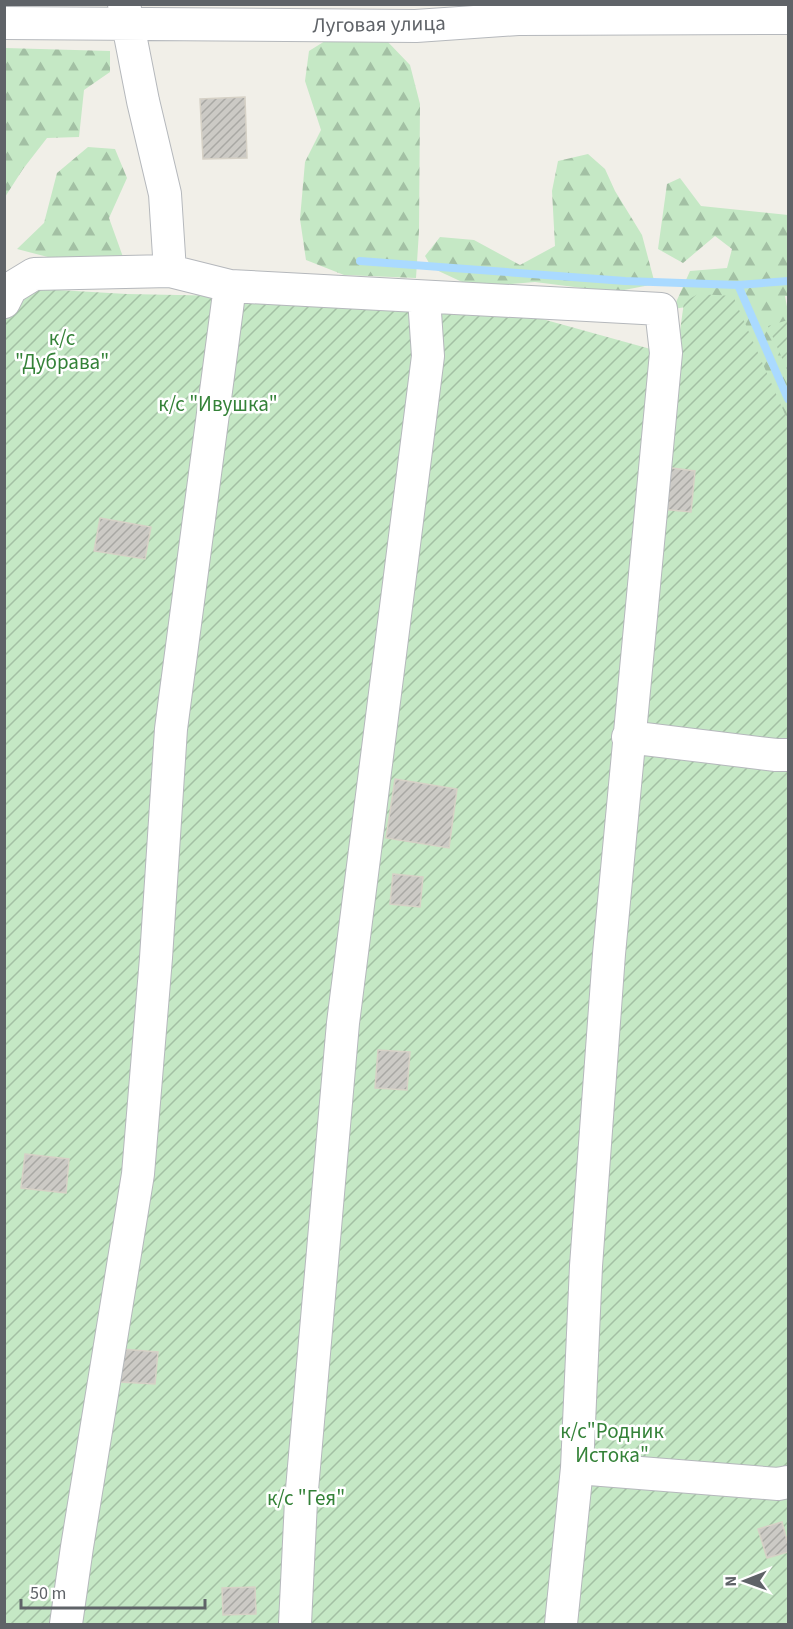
<svg xmlns="http://www.w3.org/2000/svg" width="793" height="1629" font-family="'Source Sans 3',sans-serif">
<defs>
<pattern id="forest-firs" width="22" height="20" patternUnits="userSpaceOnUse" patternTransform="scale(1.5)"><rect width="22" height="20" fill="#c5e8c5"/><path d="M5 1l3.5 6h-7zM16 11l3.5 6h-7z" fill="#a3c0a4"/></pattern>
<pattern id="garden-furrows" width="10" height="10" patternUnits="userSpaceOnUse" patternTransform="scale(1.5)"><rect width="10" height="10" fill="#c5e8c5"/><path d="M-1 1l2-2M0 10L10 0M9 11l2-2" fill="none" stroke="#a3c0a4"/></pattern>
<pattern id="building-hatch" width="6" height="6" patternUnits="userSpaceOnUse" patternTransform="scale(1.5)"><rect width="6" height="6" fill="#cccac5"/><path d="M-1 1l2-2M0 6l6-6M5 7l2-2" fill="none" stroke="#a9a8a4"/></pattern>
</defs>
<rect width="100%" height="100%" fill="#f1efe8"/>
<!-- forest -->
<path fill="url(#forest-firs)" d="M341 31 386 40 410 65 420 104 419 231 416 278 344 275 306 260 300 219 305 162 321 130 305 81 309 51Z
M5 48 110 51V72L84 90 79 137 47 138 23 169 5 197Z
M88 147 115 149 127 178 109 218 123 257 94 269 17 249 44 223 57 173Z
M588 154 605 169 615 191 642 235 655 284 614 292 535 282 473 287 432 268 425 256 440 237 474 240 520 265 555 246 552 191 558 161Z
M680 178 701 206 788 215V296H785L788 312V458L726 301 673 309 690 271 727 268 732 249 715 236 683 263 658 249 667 184Z"/>
<!-- garden -->
<path fill="url(#garden-furrows)" d="M5 287 127 294 229 296 535 317 665 353H677L684 302 698 294 733 296 788 421V1624H5Z
M788 320V372L768 326Z"/>
<g fill="none" stroke-linecap="round" stroke-linejoin="round">
<!-- stream -->
<path stroke="#aadaff" stroke-width="8" d="M360 261 625 281 738 285 788 281
M738 285 788 399"/>
</g>
<!-- building -->
<path fill="url(#building-hatch)" stroke="#d6d1c6" stroke-width="1.5" d="M245 97 247 158 203 159 200 99Z
M664 467 695 471 691 512 660 509Z
M100 518 151 527 145 559 94 551Z
M395 779 457 789 449 848 386 838Z
M393 874 423 877 420 907 390 904Z
M378 1050 410 1052 407 1090 375 1088Z
M25 1154 69 1159 66 1193 21 1188Z
M121 1349 158 1352 155 1384 119 1382Z
M782 1522 788 1544V1552L767 1558 758 1529Z
M255 1587 256 1614 223 1615 222 1588Z"/>
<g fill="none" stroke-linecap="round" stroke-linejoin="round">
<defs>
<path id="minor" d="M124 4 143 101 165 194 170 271
M4 23 416 26 518 19 788 18
M4 302 11 288 34 274 170 271 230 286 661 309 666 353 609 954 586 1266 577 1468 561 1624
M628 737 776 755H788
M577 1468 778 1484 788 1482
M66 1624 77 1547 138 1174 156 958 171 729 230 286
M295 1624 301 1501 343 1023 428 356 424 298"/>
</defs>
<!-- minor casing -->
<use href="#minor" stroke="#b5b8bc" stroke-width="34"/>
<!-- minor -->
<use href="#minor" stroke="#fff" stroke-width="32"/>
</g>
<g text-anchor="middle" dominant-baseline="central" stroke-width="5" stroke-linejoin="round" paint-order="stroke">
<!-- street labels -->
<g font-size="21" fill="#5f6368" stroke="#fff">
<text transform="translate(379 24) rotate(-1)">Луговая улица</text>
</g>
<!-- park labels -->
<g font-size="21" fill="#348238" stroke="#fff">
<text x="62" y="338">к/с<tspan x="62" dy="24">"Дубрава"</tspan></text>
<text x="218" y="404">к/с "Ивушка"</text>
<text x="612" y="1431">к/с"Родник<tspan x="612" dy="24">Истока"</tspan></text>
<text x="306" y="1498">к/с "Гея"</text>
</g>
</g>
<!-- border -->
<rect width="793" height="1629" fill="none" stroke="#5f6368" stroke-width="12"/>
<!-- north arrow -->
<g transform="translate(745 1581) rotate(269)" stroke="#ffffff" stroke-width="4.5" paint-order="stroke">
<path d="M0-4.5L10 22L0 15L-10 22Z" fill="#5f6368"/>
<text y="-9" font-size="16" font-weight="bold" text-anchor="middle" fill="#5f6368">N</text>
</g>
<!-- scale -->
<path d="M21 1599v9h184v-9" fill="none" stroke="#5f6368" stroke-width="3"/>
<text x="30" y="1599" font-size="18" fill="#5f6368" stroke="#ffffff" stroke-width="4.5" paint-order="stroke">50 m</text>
</svg>
